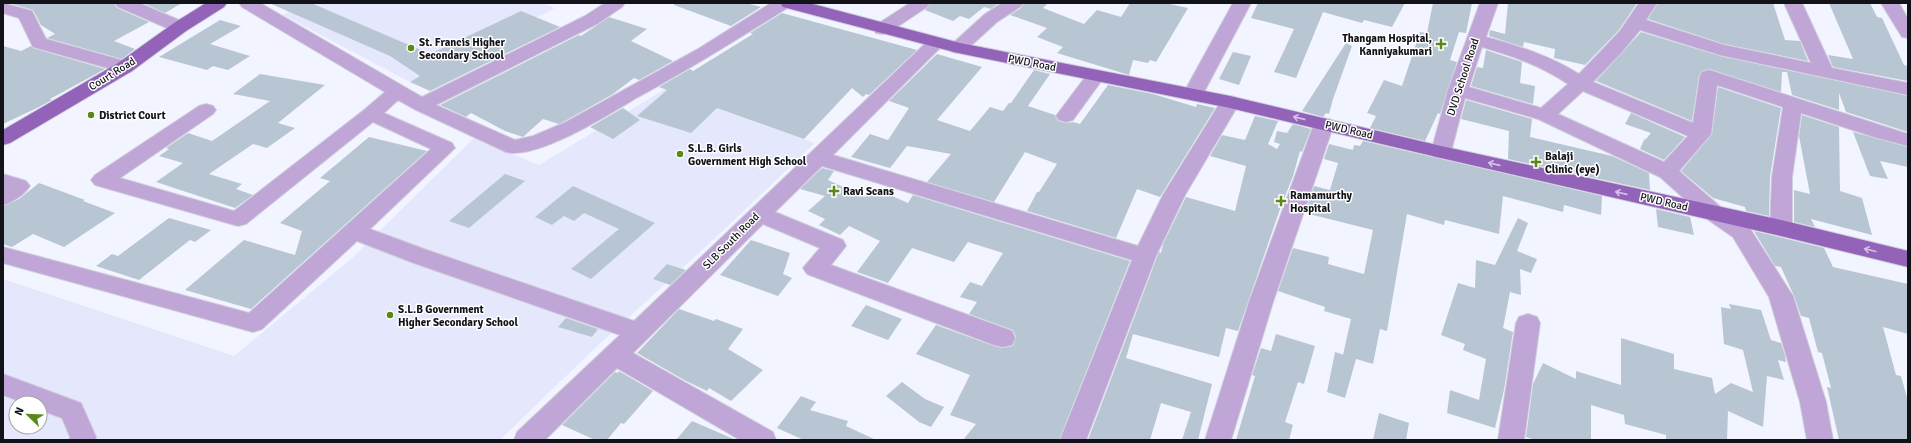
<svg xmlns="http://www.w3.org/2000/svg" width="1911" height="443" font-family="Signika,sans-serif">
<rect width="100%" height="100%" fill="#f2f4ff"/>
<!-- built -->
<path fill="#e5e8fd" fill-rule="evenodd" d="M303 3H541L555 8 410 82 283 15Z
M665 89 815 143 714 239 592 351 500 440H3V279L234 356 351 259 474 138 539 165ZM16 403H40V427H16Z"/>
<!-- building -->
<path fill="#b8c6d4" d="M9 3H114L117 8 149 22 114 41 135 49 122 59 47 38 55 34 41 25 33 10Z
M143 3H182L165 13Z
M269 3H311L430 54 521 11 560 27 430 91 410 82 420 76 390 56Z
M674 3H746L761 7 731 26 674 5Z
M931 3H999L991 9 984 7 969 19 960 16 953 21 925 10Z
M1024 3H1048L1043 8 1084 24 1097 10 1121 17 1130 3H1165L1188 8 1156 62 1150 60 1148 63 1133 60 1129 75 1057 53 1063 47 1037 37 1047 28 1010 15 1021 8Z
M1258 3H1405L1392 27 1364 20 1362 23 1323 12 1296 78 1274 72 1294 29 1251 18Z
M1433 3H1472L1466 33 1459 32 1450 60 1457 62 1440 114 1438 113 1425 141 1370 128 1376 116 1367 113 1384 80 1402 86 1420 32 1427 33Z
M1508 3H1637L1619 30 1585 65 1554 58 1555 49 1524 42 1523 47 1489 36 1490 30 1505 34Z
M1658 3H1773L1785 40 1800 41 1808 61 1724 44 1648 19Z
M1829 3H1870L1877 17 1882 18 1904 65 1908 66V81L1833 67 1828 55 1853 59Z
M782 13 917 50 869 95 866 94 863 97 852 88 804 139 717 108 691 133 637 116 667 90 659 87 690 69 693 71 753 34 750 33Z
M609 17 647 29 631 41 673 61 639 80 634 78 613 94 565 121 559 124 543 119 523 137 505 131 471 113 466 117 440 105 579 35 581 36Z
M220 20 241 26 210 44 250 56 228 70 213 66 207 70 159 57Z
M1641 32 1720 56 1908 96V132L1846 112 1839 93V110L1792 95 1787 72H1782L1781 92 1709 69 1702 71 1699 76 1692 121 1596 81Z
M1346 43 1352 46 1333 99 1329 114 1326 113 1323 117 1302 111Z
M3 46 21 51 31 46 33 48 105 69 50 99 52 100 39 107 3 124Z
M1486 50 1522 62 1520 83 1535 86 1533 104 1471 86 1477 67 1483 68Z
M1233 52 1251 56 1239 85 1219 79Z
M937 54 982 67 937 120 970 131 990 107 1003 111 1009 103H1011L1034 70 1050 74 1028 106 1055 115 1058 121 1066 123 1073 122 1080 124 1108 85 1153 94 1196 107 1197 104 1215 108 1160 197 1137 189 1116 238 1027 211 1037 192H1039L1057 164 1025 152 994 202 927 182 951 154 907 146 890 168 851 157 870 134 888 140 909 108 889 101Z
M260 74 325 85 278 123 295 128 267 148 253 144 209 174 242 184 236 189 253 195 235 208 156 182 183 163 159 156 169 149 166 148 188 133 212 141 270 101 233 94Z
M1718 87 1781 108 1770 177 1769 216 1746 211 1745 207 1713 198 1681 171 1712 134Z
M1466 100 1532 119 1530 137 1612 156 1649 173 1650 190 1508 159 1509 131 1461 119Z
M623 108 640 120 613 139 590 127Z
M1631 113 1685 137 1664 160 1640 149 1645 138V140L1651 133 1625 124Z
M1802 115 1839 127 1840 191 1862 198 1872 235 1811 219 1815 227 1794 222V190L1810 194 1799 136Z
M1255 116 1278 121 1268 144 1277 149 1280 144 1274 142 1277 131 1287 133 1293 124 1311 129 1302 152 1300 151 1293 176 1280 209 1238 331 1226 328 1219 357 1133 334 1126 358 1212 384 1198 440H1182L1191 412 1161 403 1150 440H1088L1157 257 1159 252 1161 253 1163 244 1186 197 1235 211 1246 166 1210 156 1222 135 1245 140Z
M1853 132 1908 147V167L1880 161 1888 179 1870 176Z
M369 137 427 151 251 309 185 290 244 240 295 255 302 231 280 223 330 181 320 178Z
M1363 141 1602 196 1601 215 1564 205 1563 212 1503 196 1499 234 1445 220 1444 225 1407 214 1387 331 1380 329 1373 364 1343 355 1351 319 1324 311 1325 307 1278 291 1293 248 1329 257 1328 264 1364 274 1373 230 1305 213 1314 186 1330 190 1338 163 1324 159 1329 144 1353 150 1354 145 1360 146Z
M822 168 834 171 828 180 865 197 874 188 908 203 913 195 1130 261 1059 440H963L976 424 950 415 970 375 916 354 936 325 994 346 1003 348 1013 346 1016 337 1013 330 969 314 977 302 960 297 970 282 982 286 1003 253 968 242 954 262 912 248 888 283 857 272 880 241 849 226 840 235 819 225 825 219 808 211 825 196 800 189Z
M505 174 525 181 469 228 449 221Z
M39 183 85 200 83 201 115 213 64 247 33 234 12 247 3 244V206L19 199Z
M573 186 655 223 591 279 571 269 619 229 584 213 574 221 564 216 552 225 535 217Z
M1656 209 1690 217 1694 235 1658 227Z
M169 218 211 230 195 242 190 240 139 280 96 266 112 254 118 256Z
M1518 218 1528 223 1517 251 1537 259 1531 273 1520 269 1521 295 1510 292 1503 328 1513 332 1504 390 1495 428 1447 413 1450 390 1479 400 1486 359 1463 350 1465 344 1441 335 1458 283 1475 288 1476 260 1495 265Z
M1754 231 1824 248 1833 267 1908 284V334L1883 327 1896 375 1901 376 1908 401V440H1839L1827 387 1831 388 1822 353 1818 352 1809 318 1801 316 1794 296 1781 267 1775 266Z
M751 240 790 253 783 274 792 278 778 296 720 275Z
M667 264 686 270 670 285 653 279Z
M1729 304 1761 310 1771 340 1781 343 1785 355 1786 362 1778 360 1784 380 1767 376 1763 427 1728 411 1727 440H1666V435L1625 424 1624 415 1591 405V440H1535L1526 437 1533 384 1543 363 1576 379V371L1621 385V338L1674 354V369L1712 378 1715 394 1731 383 1753 392 1743 350 1724 344 1721 307 1731 309Z
M866 305 902 319 888 340 851 326Z
M679 309 714 321 716 319 743 329 728 349 763 370 731 401 709 388 707 391 686 381 637 353Z
M566 318 598 329 592 337 558 327Z
M1276 334 1315 346 1304 384 1298 382 1285 422 1293 425 1289 440H1236L1255 376 1252 375 1261 348 1271 351Z
M1335 352 1356 359 1345 398 1327 392Z
M619 371 653 391 624 424 621 423 607 440H595L562 425 615 372 618 373Z
M902 382 925 399 944 407 931 427 919 422 886 396Z
M801 396 816 402 810 410 848 421 846 426 876 440H804L777 428Z
M1379 413 1409 423 1406 440H1373Z
M692 421 736 440H676Z"/>
<g fill="none" stroke-linecap="round" stroke-linejoin="round">
<defs>
<path id="minor" d="M3 3 32 11 46 39 132 63 134 67 132 71 125 73 33 47 19 18 3 13Z
M115 3H139L186 23 189 27 186 31 180 32 174 31 118 7Z
M239 3H260L422 97 585 16 605 3H625L622 7 597 24 436 105 515 140 533 136 566 122 698 49 771 3H792L789 7C739 38 690 69 638 97 609 114 538 160 506 152L414 109 398 100 384 113 452 143 455 148 370 229 427 250 634 321 930 39 936 38 942 39 945 43 833 155 1138 246 1163 195 1223 98 1230 96 1237 98 1240 102 1185 195 1156 256 1086 440H1060L1132 260 822 166 775 212 843 240 846 246 831 265 1012 331 1015 338 1012 345 1003 347 994 345 807 274 803 268 820 248 763 224 633 353 773 432 776 440H740L617 368 545 440H514L517 432 620 335 411 262 357 241 262 329 253 332 3 263V247L249 313 431 149 373 122 246 224 238 226 95 185 91 180 95 175 199 106 206 104 213 106 216 110 213 114 120 178 234 211 364 110 385 92 242 7Z
M910 3H930L927 7 888 33 882 34 876 33 873 29 876 25Z
M1002 3H1023L1020 7 997 22 964 52 958 53 952 52 949 48 952 44 985 14Z
M1233 3H1251L1203 94 1200 98 1193 100 1186 98 1183 94Z
M1480 3H1498L1486 37C1519 46 1550 56 1579 74L1620 31 1639 3H1657L1646 20 1724 45 1811 63 1784 3H1802L1832 68 1908 83V95L1720 55 1640 30 1621 53 1593 82 1693 123 1700 76 1702 72 1709 70 1908 134V146L1874 137 1801 113 1792 177V228L1789 233 1781 236 1773 233 1770 228 1772 177 1783 107 1717 85 1711 134 1679 171 1723 209 1749 227 1789 290 1793 296 1826 402 1833 440H1807L1800 402 1769 297 1733 237 1707 219 1660 177 1538 119 1465 98 1451 152 1448 157 1441 158 1434 157 1431 152 1448 90ZM1482 47C1513 56 1541 66 1568 84L1541 108 1469 87ZM1583 91 1688 136 1664 162 1558 114Z
M1881 3H1899L1908 19V38L1902 37Z
M1096 70 1103 72 1105 76 1073 120 1066 122 1059 120 1056 116 1089 72Z
M1324 118 1331 120 1334 124 1273 302 1231 440H1205L1249 302 1314 124 1317 120Z
M3 174 26 181 30 186C24 195 13 202 3 205Z
M1528 314 1537 317 1540 323 1524 440H1498L1516 323 1519 317Z
M3 374 81 403 96 437 95 440H69L70 437 62 418 40 410V403H24L3 395Z"/>
<path id="major" d="M206 3H227L224 7 186 31 132 71 10 143 3 145V130L118 63 174 23Z
M780 3H809L960 43 1230 96 1441 146 1781 220 1908 251V267L1781 236 1441 158 1230 108 958 53 783 7Z"/>
</defs>
<!-- minor casing -->
<use href="#minor" stroke="#ced0da" stroke-width="2"/>
<!-- major casing -->
<use href="#major" stroke="#ced0da" stroke-width="2"/>
<!-- minor -->
<use href="#minor" fill="#c0a6d6" fill-rule="evenodd"/>
<!-- major -->
<use href="#major" fill="#9362b9" fill-rule="evenodd"/>
</g>
<!-- one-way arrows -->
<defs><path id="oneway-shaft" d="M-6 0H5M1.5-3L5.5 0L1.5 3" fill="none" stroke-width="1.6" stroke-linecap="round" stroke-linejoin="round"/></defs>
<g stroke="#d4c0e3">
<use href="#oneway-shaft" transform="translate(1299 118) rotate(-167)"/>
<use href="#oneway-shaft" transform="translate(1494 164) rotate(-167)"/>
<use href="#oneway-shaft" transform="translate(1621 193) rotate(-167)"/>
<use href="#oneway-shaft" transform="translate(1870 250) rotate(-166)"/>
</g>
<!-- markers -->
<g fill="#5a891a" stroke="#fff" stroke-width="1.5">
<path d="M1439 38h4v4h4v4h-4v4h-4v-4h-4v-4h4z"/>
<circle cx="411" cy="48" r="4"/>
<circle cx="91" cy="115" r="4"/>
<circle cx="680" cy="154" r="4"/>
<path d="M1534 156h4v4h4v4h-4v4h-4v-4h-4v-4h4z"/>
<path d="M832 185h4v4h4v4h-4v4h-4v-4h-4v-4h4z"/>
<path d="M1279 195h4v4h4v4h-4v4h-4v-4h-4v-4h4z"/>
<circle cx="390" cy="315" r="4"/>
</g>
<g text-anchor="middle" dominant-baseline="central" stroke-width="3" stroke-linejoin="round" paint-order="stroke">
<!-- poi labels -->
<g font-size="11" font-weight="bold" fill="#121319" stroke="#fff" text-anchor="start">
<text x="1432" y="38" text-anchor="end">Thangam Hospital,<tspan x="1432" dy="13">Kanniyakumari</tspan></text>
<text x="419" y="42">St. Francis Higher<tspan x="419" dy="13">Secondary School</tspan></text>
<text x="99" y="115">District Court</text>
<text x="688" y="148">S.L.B. Girls<tspan x="688" dy="13">Government High School</tspan></text>
<text x="1545" y="156">Balaji<tspan x="1545" dy="13">Clinic (eye)</tspan></text>
<text x="843" y="191">Ravi Scans</text>
<text x="1290" y="195">Ramamurthy<tspan x="1290" dy="13">Hospital</tspan></text>
<text x="398" y="309">S.L.B Government<tspan x="398" dy="13">Higher Secondary School</tspan></text>
</g>
<!-- street labels -->
<g font-size="11" fill="#121319" stroke="#fff">
<text transform="translate(1032 63) rotate(11)">PWD Road</text>
<text transform="translate(112 74) rotate(-32)">Court Road</text>
<text transform="translate(1463 77) rotate(-72)">DVD School Road</text>
<text transform="translate(1349 130) rotate(13)">PWD Road</text>
<text transform="translate(1664 202) rotate(13)">PWD Road</text>
<text transform="translate(731 241) rotate(-45)">SLB South Road</text>
</g>
</g>
<!-- border -->
<rect width="1911" height="443" fill="none" stroke="#121319" stroke-width="8"/>
<!-- north arrow -->
<g transform="translate(28 415) rotate(293)"><circle r="19" fill="#ffffff" stroke="#a0a1a3"/>
<path d="M0-3L7 15L0 10L-7 15Z" fill="#5a891a"/>
<text y="-6" font-size="11" font-weight="bold" text-anchor="middle" fill="#121319">N</text>
</g>
</svg>
